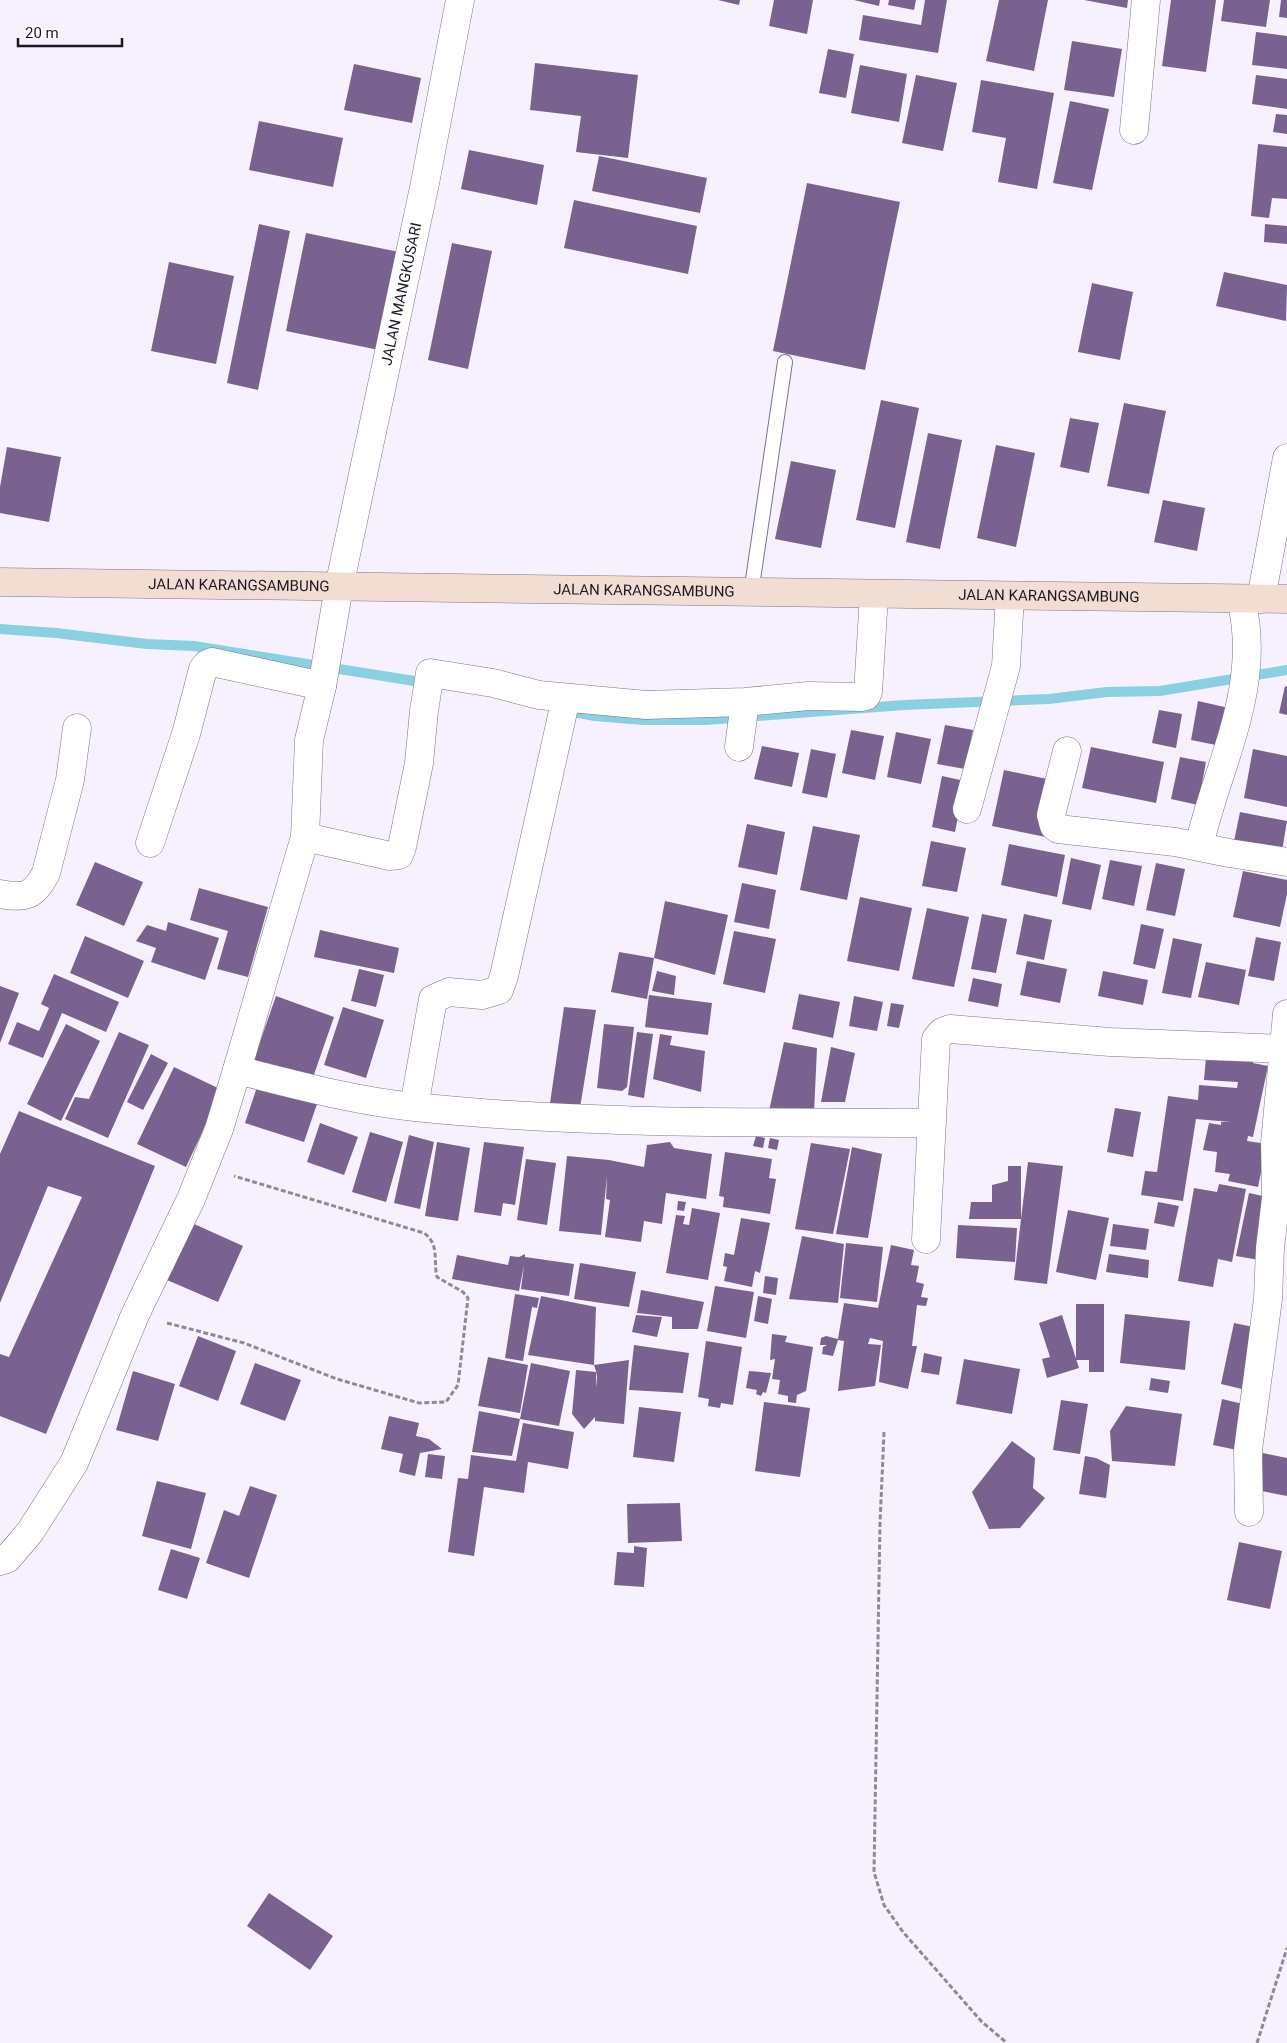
<svg xmlns="http://www.w3.org/2000/svg" width="1287" height="2043" font-family="Roboto,sans-serif">
<rect width="100%" height="100%" fill="#f7f1ff"/>
<g fill="none" stroke-linecap="round" stroke-linejoin="round">
<!-- stream -->
<path stroke="#89d0e3" stroke-width="10" d="M0 629 56 633 147 644 194 646 427 683
M564 710 595 716 643 720H706L904 705 1049 699 1107 692 1160 691 1287 670"/>
</g>
<!-- building -->
<path fill="#796290" d="M718 0H740L739 5Z
M774 0H813L807 34 769 26Z
M854 0H880L879 6Z
M889 0H916L914 10 888 5Z
M925 0H947L938 53 859 40 863 15 921 25Z
M999 0H1048L1034 71 986 61Z
M1084 0H1128L1127 8Z
M1171 0H1216L1206 72 1162 66Z
M1224 0H1270L1266 27 1221 21Z
M1281 0H1287V18L1279 17Z
M1256 32 1287 36V69L1252 65Z
M1072 41 1122 49 1114 97 1064 90Z
M828 49 854 54 846 98 819 93Z
M535 63 638 75 628 158 576 152 581 116 530 110Z
M354 64 421 78 412 123 344 110Z
M860 65 907 74 899 122 851 113Z
M916 75 957 83 943 151 902 143Z
M1256 75 1287 79V109L1252 104Z
M981 80 1054 93 1037 189 998 182 1006 138 972 132Z
M1070 101 1109 109 1092 190 1053 183Z
M1276 114 1287 115V134L1273 132Z
M259 121 343 138 333 187 249 170Z
M1258 144 1287 147V199L1272 198 1269 218 1251 216Z
M469 150 544 165 537 205 461 189Z
M599 156 707 178 700 213 592 191Z
M807 183 900 202 865 370 773 351Z
M574 200 697 226 688 274 564 248Z
M259 224 290 231 258 390 227 383Z
M1265 224 1287 226V244L1264 242Z
M306 233 399 252 379 350 286 331Z
M452 243 492 251 468 369 428 360Z
M169 262 234 276 216 364 151 351Z
M1224 272 1287 285 1286 321 1216 306Z
M1092 283 1133 292 1120 360 1078 352Z
M881 400 919 408 895 528 856 520Z
M1124 403 1166 411 1149 494 1107 486Z
M1070 418 1099 423 1089 473 1060 467Z
M928 433 962 440 940 549 906 542Z
M996 445 1035 453 1016 547 977 538Z
M7 447 61 457 49 522 0 513V487Z
M791 461 836 470 821 548 775 539Z
M1163 500 1205 508 1197 551 1154 542Z
M1285 686 1287 687V715L1279 713Z
M1198 701 1229 708 1221 746 1191 740Z
M1159 710 1182 714 1176 748 1152 743Z
M945 725 973 730 965 769 937 764Z
M851 730 884 736 875 780 842 773Z
M896 732 931 739 921 784 887 777Z
M762 746 799 753 792 787 754 779Z
M1091 747 1164 762 1156 803 1082 788Z
M811 749 836 754 827 798 802 793Z
M1253 749 1287 756V807L1244 798Z
M1180 757 1206 762 1198 805 1171 799Z
M1004 770 1057 781 1046 837 992 826Z
M942 776 965 781 955 832 932 827Z
M1240 812 1287 821 1282 851 1234 841Z
M747 824 785 832 777 875 738 867Z
M813 826 860 835 847 900 800 890Z
M931 841 966 848 957 892 922 886Z
M1009 844 1065 855 1057 897 1001 885Z
M1071 858 1101 865 1091 910 1062 904Z
M1110 860 1142 866 1134 906 1102 899Z
M95 862 143 882 124 926 76 905Z
M1156 863 1185 869 1175 916 1146 910Z
M1243 871 1287 880V894L1280 927 1233 917Z
M742 883 776 890 769 929 734 922Z
M199 888 268 907 248 977 217 969 228 931 190 920Z
M860 897 912 908 899 971 847 961Z
M665 901 728 915 715 975 654 958Z
M927 908 969 917 954 987 912 979Z
M982 914 1007 919 996 973 971 969Z
M1024 914 1052 920 1044 960 1016 954Z
M168 922 219 938 205 980 151 962 156 948 136 941 147 925 166 931Z
M1141 924 1164 929 1155 969 1133 964Z
M320 930 399 948 394 973 314 957Z
M734 931 776 939 765 993 723 984Z
M85 936 144 961 128 998 70 973Z
M1256 937 1281 942 1274 981 1248 976Z
M1173 938 1202 944 1191 998 1162 993Z
M619 952 654 958 647 999 611 992Z
M1027 961 1067 969 1060 1003 1020 995Z
M1206 962 1246 970 1239 1005 1198 997Z
M359 969 384 975 376 1007 351 1001Z
M657 971 676 976 674 995 652 991Z
M1103 971 1148 980 1143 1005 1098 996Z
M54 974 119 1002 106 1032 62 1013 43 1058 8 1044 17 1022 39 1031 49 1008 41 1004Z
M973 978 1002 984 998 1007 968 1001Z
M0 986 19 993 0 1043Z
M799 994 840 1002 833 1038 792 1029Z
M649 995 712 1003 708 1035 645 1027Z
M276 996 334 1017 311 1083 253 1062Z
M854 996 883 1002 877 1031 849 1026Z
M891 1003 904 1005 899 1028 887 1026Z
M343 1007 384 1020 366 1078 324 1065Z
M564 1007 596 1010 579 1114 549 1110Z
M66 1024 100 1041 61 1121 27 1104Z
M604 1024 634 1027 627 1087 622 1091 597 1088Z
M119 1032 149 1045 108 1138 65 1119 75 1097 89 1099Z
M637 1032 653 1034 644 1098 628 1095Z
M660 1034 672 1036 670 1045 705 1051 701 1092 653 1079Z
M784 1042 817 1048 814 1113 769 1111Z
M831 1047 855 1053 845 1102H821Z
M151 1054 168 1063 143 1110 127 1102Z
M1206 1057 1253 1060V1063L1268 1066 1253 1137 1248 1136 1247 1141 1267 1144 1258 1187 1228 1181 1230 1174 1215 1172 1217 1152 1203 1150 1209 1123 1221 1125V1122H1230L1196 1119 1183 1201 1141 1195 1145 1171 1157 1172 1168 1096 1198 1100 1199 1085 1237 1088 1238 1082 1204 1080Z
M174 1067 222 1090 186 1167 137 1144Z
M258 1084 317 1104 304 1142 245 1123Z
M1115 1108 1141 1112 1133 1157 1107 1152Z
M19 1111 155 1166 46 1434 0 1416V1354L9 1357 82 1197 48 1186 0 1303V1154Z
M320 1123 358 1137 344 1175 307 1162Z
M370 1132 403 1142 386 1202 352 1192Z
M409 1135 434 1142 420 1209 394 1203Z
M756 1136 765 1138 763 1148 753 1146Z
M770 1138 779 1140 777 1150 768 1148Z
M437 1142 470 1148 458 1221 425 1216Z
M484 1142 524 1147 515 1205 503 1203 501 1216 474 1212Z
M670 1142 674 1148 712 1154 706 1199 666 1193 662 1224 644 1221 641 1242 605 1237 610 1200 606 1199 607 1176 601 1235 559 1231 567 1156 609 1160 644 1167 647 1145Z
M811 1143 850 1149 833 1234 795 1229Z
M852 1147 882 1154 868 1238 836 1234Z
M725 1152 772 1159 769 1178 776 1179 770 1214 723 1207 724 1197 719 1196Z
M526 1159 556 1163 547 1225 517 1220Z
M1028 1162 1063 1166 1047 1284 1014 1280 1021 1219H969L971 1202H992V1185L1008 1181V1166H1021V1219Z
M1219 1184 1246 1189 1232 1262 1218 1259 1213 1287 1178 1281 1194 1188 1217 1192Z
M1249 1193 1272 1198 1259 1260 1236 1256Z
M678 1201 686 1202 684 1211 677 1210Z
M1158 1202 1179 1206 1174 1227 1154 1223Z
M692 1208 720 1213 708 1280 666 1273 676 1215 685 1216 683 1224 689 1225Z
M1068 1210 1109 1218 1096 1280 1056 1272Z
M741 1218 770 1223 760 1273 755 1271 752 1287 724 1281 727 1267 723 1266 725 1253 734 1255Z
M192 1223 243 1246 218 1302 167 1280Z
M1113 1224 1149 1229 1146 1250 1110 1246Z
M958 1225 1017 1228 1015 1262 956 1258Z
M802 1236 844 1244 838 1303 789 1299Z
M846 1243 883 1247 877 1302 840 1298Z
M891 1245 914 1250 911 1265 919 1266 916 1282 924 1284 921 1297 928 1298 926 1306 917 1305 912 1346H917L908 1389 879 1382 883 1341 870 1338 868 1344 881 1345 875 1386 838 1391 844 1341 838 1340 833 1356 822 1354 823 1347 827 1345H820L821 1338 826 1336 838 1339 844 1303 878 1308Z
M525 1254V1257L574 1264 569 1296 521 1289 524 1265 519 1291 452 1279 457 1255 508 1265 510 1256 519 1257Z
M1109 1254 1149 1260 1148 1278 1106 1272Z
M580 1263 636 1272 629 1307 574 1299Z
M765 1276 778 1278 776 1295 763 1293Z
M715 1286 754 1292 746 1338 707 1331Z
M641 1290 704 1302 698 1329H672V1317L637 1313Z
M515 1294 539 1298 537 1308 532 1307 523 1361 505 1358Z
M541 1296 596 1307 594 1365 629 1360 624 1424 595 1421V1417L584 1429 572 1414 576 1370 596 1372V1388L597 1377 596 1371 594 1365 528 1355Z
M758 1296 772 1299 768 1324 754 1321Z
M1076 1304H1104V1372H1089V1360H1076Z
M1125 1314 1190 1321 1185 1370 1120 1363Z
M636 1315 662 1317 657 1337 632 1332Z
M1062 1315 1079 1368 1047 1378 1042 1359 1050 1357 1039 1323Z
M1234 1323 1263 1329 1250 1391 1221 1384Z
M772 1334 787 1336 785 1342 813 1347 806 1391 797 1395 796 1403 788 1402V1396L778 1394 780 1380 772 1379 775 1359 770 1360Z
M198 1336 236 1351 218 1401 179 1386Z
M706 1341 742 1347 733 1405 721 1403 720 1408 708 1406 709 1399 698 1397Z
M634 1345 689 1353 683 1393 629 1390Z
M924 1353 942 1357 939 1375 921 1372Z
M488 1357 528 1365 520 1413 478 1406Z
M964 1359 1020 1369 1012 1414 956 1404Z
M255 1363 301 1380 285 1421 240 1404Z
M531 1363 570 1371 559 1426 520 1419Z
M133 1371 175 1384 158 1441 116 1430Z
M749 1371 771 1373 766 1393 763 1392 761 1396 756 1394 757 1390 746 1388Z
M1151 1378 1170 1381 1168 1393 1149 1390Z
M1222 1399 1247 1405 1237 1450 1213 1445Z
M1061 1400 1088 1404 1080 1454 1053 1450Z
M764 1402 810 1408 800 1477 755 1471Z
M1126 1406 1182 1414 1175 1466 1112 1461 1110 1431Z
M639 1407 681 1412 674 1462 633 1457Z
M479 1411 520 1419 512 1456 472 1452Z
M389 1416 419 1423 416 1436 429 1439 442 1449 420 1453 415 1476 399 1472 403 1454 381 1449Z
M523 1423 574 1432 568 1469 528 1462 524 1493 484 1487 474 1556 448 1552 458 1478 468 1479 471 1455 516 1461Z
M1012 1441 1035 1458 1033 1488 1045 1498 1020 1528 989 1529 972 1492Z
M1263 1453 1287 1458V1496L1256 1490Z
M428 1454 445 1456 442 1479 425 1477Z
M1085 1456 1096 1458 1110 1465 1106 1498 1079 1494Z
M157 1481 206 1493 191 1549 142 1536Z
M250 1486 277 1495 249 1578 206 1563 224 1510 239 1516Z
M680 1503 682 1541 628 1543 627 1504Z
M1239 1542 1282 1551 1270 1609 1227 1600Z
M634 1546 647 1548 644 1587 614 1585 617 1552 634 1553Z
M171 1549 200 1558 187 1599 158 1590Z
M269 1893 333 1936 310 1970 247 1926Z"/>
<g fill="none" stroke-linecap="round" stroke-linejoin="round">
<defs>
<path id="service" d="M751 593 785 362"/>
<path id="minor" d="M1134 130 1146 0
M1261 599 1287 458
M739 747 745 702
M1067 751 1051 815 1054 826 1058 829 1175 842 1229 853 1287 862
M967 809 1006 666 1010 596H1008
M305 837 390 856 399 855 402 847 419 763 424 711 430 673 493 683 539 695 646 705 745 702 808 696 862 697 866 696 868 692 874 595
M150 843 186 734 203 669 207 664 212 662 322 686
M1199 846C1218 763 1263 687 1241 599
M0 894C25 899 34 896 46 873L70 780 77 728
M237 1070C296 1085 355 1101 415 1107 587 1125 760 1122 932 1123
M414 1107 433 999 449 992 482 995 499 990 504 976 566 698
M926 1239 936 1039 942 1032 950 1029 1110 1042 1284 1049
M1249 1512 1248 1450 1268 1299 1270 1248 1276 1198 1275 1143 1287 1014"/>
<g id="tertiary">
<path id="s1" d="M0 1561 7 1559 30 1532 74 1463 135 1315 191 1199 219 1129 237 1070 305 837 309 740 322 686 339 587 425 183 460 0"/>
</g>
<g id="secondary">
<path id="s2" d="M0 582 1287 599"/>
</g>
</defs>
<!-- service casing -->
<use href="#service" stroke="#7f718f" stroke-width="16"/>
<!-- minor casing -->
<use href="#minor" stroke="#7f718f" stroke-width="29"/>
<!-- tertiary casing -->
<use href="#tertiary" stroke="#7f718f" stroke-width="29"/>
<!-- secondary casing -->
<use href="#secondary" stroke="#7f718f" stroke-width="29"/>
<!-- path -->
<path stroke="#8f8996" stroke-width="3" stroke-dasharray="5 2.5" stroke-linecap="butt" d="M167 1323 244 1343 337 1379 419 1403 446 1402 458 1385 468 1298 463 1292 437 1277C433 1260 440 1245 424 1233L234 1176
M884 1432 880 1523 874 1872 884 1905 903 1932 982 2022 1007 2043
M1257 2043 1287 1948"/>
<!-- service -->
<use href="#service" stroke="#fff" stroke-width="14"/>
<!-- minor -->
<use href="#minor" stroke="#fff" stroke-width="28"/>
<!-- tertiary -->
<use href="#tertiary" stroke="#fff" stroke-width="28"/>
<!-- secondary -->
<use href="#secondary" stroke="#f1ddd1" stroke-width="28"/>
</g>
<g text-anchor="middle" dominant-baseline="central" stroke-width="4" stroke-linejoin="round" paint-order="stroke">
<!-- street labels -->
<g font-size="15" fill="#1c1622" stroke="#fff">
<text stroke="none"><textPath href="#s1" startOffset="1346">JALAN MANGKUSARI</textPath></text>
<text stroke="none"><textPath href="#s2" startOffset="239">JALAN KARANGSAMBUNG</textPath></text>
<text stroke="none"><textPath href="#s2" startOffset="644">JALAN KARANGSAMBUNG</textPath></text>
<text stroke="none"><textPath href="#s2" startOffset="1049">JALAN KARANGSAMBUNG</textPath></text>
</g>
</g>
<!-- scale -->
<path d="M18 38v8h104v-8" fill="none" stroke="#1c1622" stroke-width="2.5"/>
<text x="25" y="38" font-size="15" fill="#1c1622" stroke="#ffffff" stroke-width="4" paint-order="stroke">20 m</text>
</svg>
